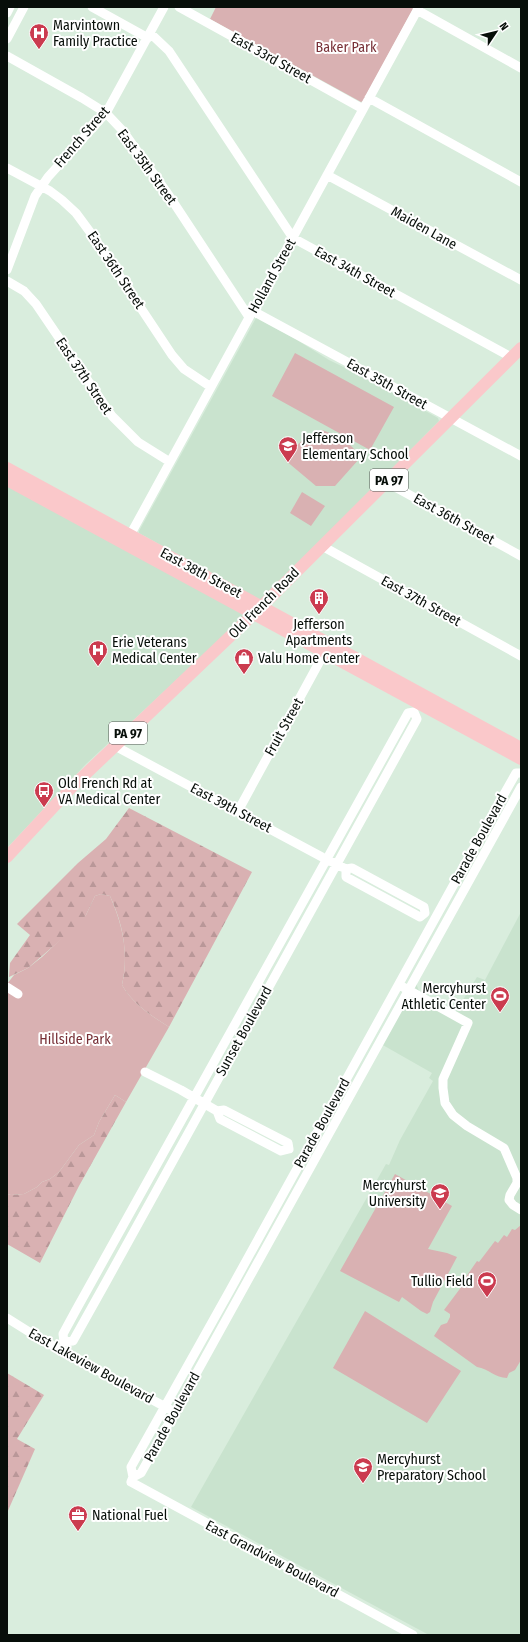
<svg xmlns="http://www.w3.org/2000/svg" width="528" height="1642" font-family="'Fira Sans Condensed',sans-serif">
<defs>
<pattern id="forest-firs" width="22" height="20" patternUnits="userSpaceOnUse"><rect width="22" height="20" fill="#d9b1b2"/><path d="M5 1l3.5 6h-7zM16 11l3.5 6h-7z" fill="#b99798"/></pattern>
</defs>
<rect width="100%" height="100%" fill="#d9eddd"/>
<!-- built -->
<path fill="#c9e3ce" d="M256 318 297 340 329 360 364 377 438 418 439 421 262 601 139 533V531Z
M7 485 243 614V618L86 764 7 848Z
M521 912V1635H429L191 1507 386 1164 389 1165 400 1140 433 1081 429 1078 432 1073 381 1044 417 979V986L419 991 456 1011 477 977 485 980Z"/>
<!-- green -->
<path fill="#d9b1b2" d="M216 7H414L363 101 361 102 210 19Z
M295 353 394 407 370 450 272 396Z
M322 430C338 436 352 442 360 458L335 486H316L285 460C296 446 305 434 322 430Z
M302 492 325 506 311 526 290 513Z
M101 894 110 896C123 926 129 953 122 985 133 1004 150 1015 169 1027L126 1102 115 1095 99 1122 94 1135 79 1145 59 1172 50 1179 42 1182 37 1187 24 1194 11 1195 7 1194V984L14 975 28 968 42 957 86 915 95 896Z
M395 1174 452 1206 428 1249 447 1253 457 1257 433 1302 430 1312 427 1314 421 1311 402 1297 399 1302 340 1271Z
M521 1225V1360L515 1370 509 1373 507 1378C495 1378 489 1369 477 1367L434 1336 441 1325 447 1323 450 1317V1314L444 1310 462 1286 461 1284 477 1261 479 1262 495 1241 498 1243 504 1235 507 1237 512 1229 515 1230Z
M365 1311 461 1371 427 1423 333 1368Z"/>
<!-- forest -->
<path fill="url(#forest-firs)" d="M129 808 252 872 169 1027C150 1015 133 1004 122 985 129 954 123 924 110 896L101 894 95 896 86 915 78 925 28 968 9 977 10 963 30 935 17 924 78 863 106 839Z
M115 1095 126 1102 79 1186 40 1263 7 1244V1194L11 1195 24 1194 37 1187 42 1182 50 1179 59 1172 79 1145 94 1135 99 1122Z
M7 1373 44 1395 17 1439 35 1449 7 1513Z"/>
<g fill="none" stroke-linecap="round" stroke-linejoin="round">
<!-- minor -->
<path stroke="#fff" stroke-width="9" d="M92 7 148 38
M179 7 363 109
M417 10 521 68
M7 13 10 7
M150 33 169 51 293 238 511 357
M7 39 24 7
M7 56 82 98 106 113 123 131 166 191 249 317
M369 98 521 182
M7 168 50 191 62 200 76 213 93 236 172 355 184 369 211 387
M327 175 521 280
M7 270 35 196 48 177 106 113 164 7
M7 281 24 291 36 304 112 416 138 442 170 462
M253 311 521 456
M386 482 521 556
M128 539 419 7
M322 546 521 656
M414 712 417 719 106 1282 73 1341 64 1342 63 1334 76 1310 408 713Z
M115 746 322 857 346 869 352 868 424 907 425 913 420 917 346 877V869
M238 811 327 648
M7 987 18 994
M403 987 468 1023 443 1079V1088L445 1103 453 1115 467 1126 504 1148 517 1178V1183L510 1195 509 1200 513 1205 521 1210
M145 1072 181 1090 217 1111
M224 1110 286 1142 288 1143 289 1149 281 1151 220 1119 217 1111Z
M7 1318 42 1340 171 1410
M133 1477 131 1467 229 1292 486 826 516 773H521
M413 1635 131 1482 133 1477 141 1473 150 1457 521 787"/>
<!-- major -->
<path stroke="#fac8ca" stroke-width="12" d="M7 468 521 748
M7 480 521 759
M7 857 73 786 262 606 521 348"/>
</g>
<!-- icons -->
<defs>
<symbol id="hospital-pin" viewBox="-11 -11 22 30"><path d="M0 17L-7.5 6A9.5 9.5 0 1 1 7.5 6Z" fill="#cb3b4f" stroke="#fff"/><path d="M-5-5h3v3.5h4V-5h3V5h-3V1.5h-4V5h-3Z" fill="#fff"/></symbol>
<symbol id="school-pin" viewBox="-11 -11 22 30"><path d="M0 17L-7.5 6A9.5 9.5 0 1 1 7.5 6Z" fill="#cb3b4f" stroke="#fff"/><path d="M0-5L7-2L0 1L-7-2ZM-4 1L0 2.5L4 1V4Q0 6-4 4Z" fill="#fff"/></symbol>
<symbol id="building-pin" viewBox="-11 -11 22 30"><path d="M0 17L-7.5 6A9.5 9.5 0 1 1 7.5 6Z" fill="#cb3b4f" stroke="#fff"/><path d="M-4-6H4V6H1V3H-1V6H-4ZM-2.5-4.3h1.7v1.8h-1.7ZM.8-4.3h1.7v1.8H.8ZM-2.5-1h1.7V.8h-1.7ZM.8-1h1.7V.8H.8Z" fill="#fff"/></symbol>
<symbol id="shop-pin" viewBox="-11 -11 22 30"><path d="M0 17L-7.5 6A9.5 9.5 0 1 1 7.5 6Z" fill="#cb3b4f" stroke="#fff"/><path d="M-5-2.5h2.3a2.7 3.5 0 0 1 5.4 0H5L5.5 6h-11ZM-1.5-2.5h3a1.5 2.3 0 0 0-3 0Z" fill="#fff"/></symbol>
<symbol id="bus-pin" viewBox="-11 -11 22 30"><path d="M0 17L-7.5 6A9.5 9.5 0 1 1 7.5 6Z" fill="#cb3b4f" stroke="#fff"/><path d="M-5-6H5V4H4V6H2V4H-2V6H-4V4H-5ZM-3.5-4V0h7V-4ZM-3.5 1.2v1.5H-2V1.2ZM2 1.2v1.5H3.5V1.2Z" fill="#fff"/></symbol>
<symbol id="stadium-pin" viewBox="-11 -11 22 30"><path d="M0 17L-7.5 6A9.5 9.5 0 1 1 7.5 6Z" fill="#cb3b4f" stroke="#fff"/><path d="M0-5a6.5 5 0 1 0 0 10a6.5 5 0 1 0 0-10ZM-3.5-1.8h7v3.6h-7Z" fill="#fff"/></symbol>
<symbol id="university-pin" viewBox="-11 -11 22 30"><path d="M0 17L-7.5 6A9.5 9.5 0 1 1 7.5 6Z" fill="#cb3b4f" stroke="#fff"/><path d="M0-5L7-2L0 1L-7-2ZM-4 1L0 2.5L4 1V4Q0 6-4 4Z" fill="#fff"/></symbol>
<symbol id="office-pin" viewBox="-11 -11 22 30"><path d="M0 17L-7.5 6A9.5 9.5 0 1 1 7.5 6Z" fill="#cb3b4f" stroke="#fff"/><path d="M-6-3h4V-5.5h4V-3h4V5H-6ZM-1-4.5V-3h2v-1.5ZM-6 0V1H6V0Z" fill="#fff"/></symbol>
</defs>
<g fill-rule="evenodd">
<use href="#hospital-pin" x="28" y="22" width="22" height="30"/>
<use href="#school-pin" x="277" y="435" width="22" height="30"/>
<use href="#building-pin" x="308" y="587" width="22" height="30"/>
<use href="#hospital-pin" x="87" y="639" width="22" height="30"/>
<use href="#shop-pin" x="233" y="647" width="22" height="30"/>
<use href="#bus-pin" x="33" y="780" width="22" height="30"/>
<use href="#stadium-pin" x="489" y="985" width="22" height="30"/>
<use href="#university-pin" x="429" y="1182" width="22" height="30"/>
<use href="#stadium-pin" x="476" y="1270" width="22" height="30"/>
<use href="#school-pin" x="352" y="1456" width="22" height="30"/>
<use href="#office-pin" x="67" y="1504" width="22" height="30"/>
</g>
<g text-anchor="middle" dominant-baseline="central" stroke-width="4" stroke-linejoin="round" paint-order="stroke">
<!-- shield labels -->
<g fill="#fff" stroke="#515653" stroke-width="1">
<rect x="370" y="469" width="38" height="22" rx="3"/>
<rect x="109" y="722" width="38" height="22" rx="3"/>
</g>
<g font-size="13" font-weight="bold" fill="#070e09">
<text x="389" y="480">PA 97</text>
<text x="128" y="733">PA 97</text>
</g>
<!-- poi labels -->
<g font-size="14" fill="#070e09" stroke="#fff" text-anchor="start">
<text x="53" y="25">Marvintown<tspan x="53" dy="16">Family Practice</tspan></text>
<text x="302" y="438">Jefferson<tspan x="302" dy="16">Elementary School</tspan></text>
<text x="319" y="624" text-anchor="middle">Jefferson<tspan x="319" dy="16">Apartments</tspan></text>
<text x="112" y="642">Erie Veterans<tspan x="112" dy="16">Medical Center</tspan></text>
<text x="258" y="658">Valu Home Center</text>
<text x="58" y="783">Old French Rd at<tspan x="58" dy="16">VA Medical Center</tspan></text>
<text x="486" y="988" text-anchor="end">Mercyhurst<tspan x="486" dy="16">Athletic Center</tspan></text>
<text x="426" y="1185" text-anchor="end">Mercyhurst<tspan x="426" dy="16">University</tspan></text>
<text x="473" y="1281" text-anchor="end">Tullio Field</text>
<text x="377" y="1459">Mercyhurst<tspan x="377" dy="16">Preparatory School</tspan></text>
<text x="92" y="1515">National Fuel</text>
</g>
<!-- park labels -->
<g font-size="14" fill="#772f36" stroke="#fff">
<text x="346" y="47">Baker Park</text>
<text x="75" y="1039">Hillside Park</text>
</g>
<!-- street labels -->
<g font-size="14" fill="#070e09" stroke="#fff">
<text transform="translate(271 58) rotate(29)">East 33rd Street</text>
<text transform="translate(82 137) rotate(-49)">French Street</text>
<text transform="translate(147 167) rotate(54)">East 35th Street</text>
<text transform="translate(424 228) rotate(29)">Maiden Lane</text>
<text transform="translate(116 270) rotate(56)">East 36th Street</text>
<text transform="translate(355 272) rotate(29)">East 34th Street</text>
<text transform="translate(272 276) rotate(-61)">Holland Street</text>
<text transform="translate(84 376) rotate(56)">East 37th Street</text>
<text transform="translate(387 384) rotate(29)">East 35th Street</text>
<text transform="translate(454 519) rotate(29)">East 36th Street</text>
<text transform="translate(201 573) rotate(28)">East 38th Street</text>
<text transform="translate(421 601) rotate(29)">East 37th Street</text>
<text transform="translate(264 603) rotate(-45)">Old French Road</text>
<text transform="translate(284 727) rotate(-61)">Fruit Street</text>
<text transform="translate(231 808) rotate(28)">East 39th Street</text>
<text transform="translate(479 839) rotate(-61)">Parade Boulevard</text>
<text transform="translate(244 1031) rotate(-61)">Sunset Boulevard</text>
<text transform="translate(322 1123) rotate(-61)">Parade Boulevard</text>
<text transform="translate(91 1366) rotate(29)">East Lakeview Boulevard</text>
<text transform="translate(172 1417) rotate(-61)">Parade Boulevard</text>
<text transform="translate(272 1559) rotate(28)">East Grandview Boulevard</text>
</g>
</g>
<!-- border -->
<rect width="528" height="1642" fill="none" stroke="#070e09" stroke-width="16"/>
<!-- north arrow -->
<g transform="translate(496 32) rotate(55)" stroke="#ffffff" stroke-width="3" paint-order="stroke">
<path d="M0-3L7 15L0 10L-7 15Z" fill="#070e09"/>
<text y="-6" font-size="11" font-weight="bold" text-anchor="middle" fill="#070e09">N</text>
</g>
</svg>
